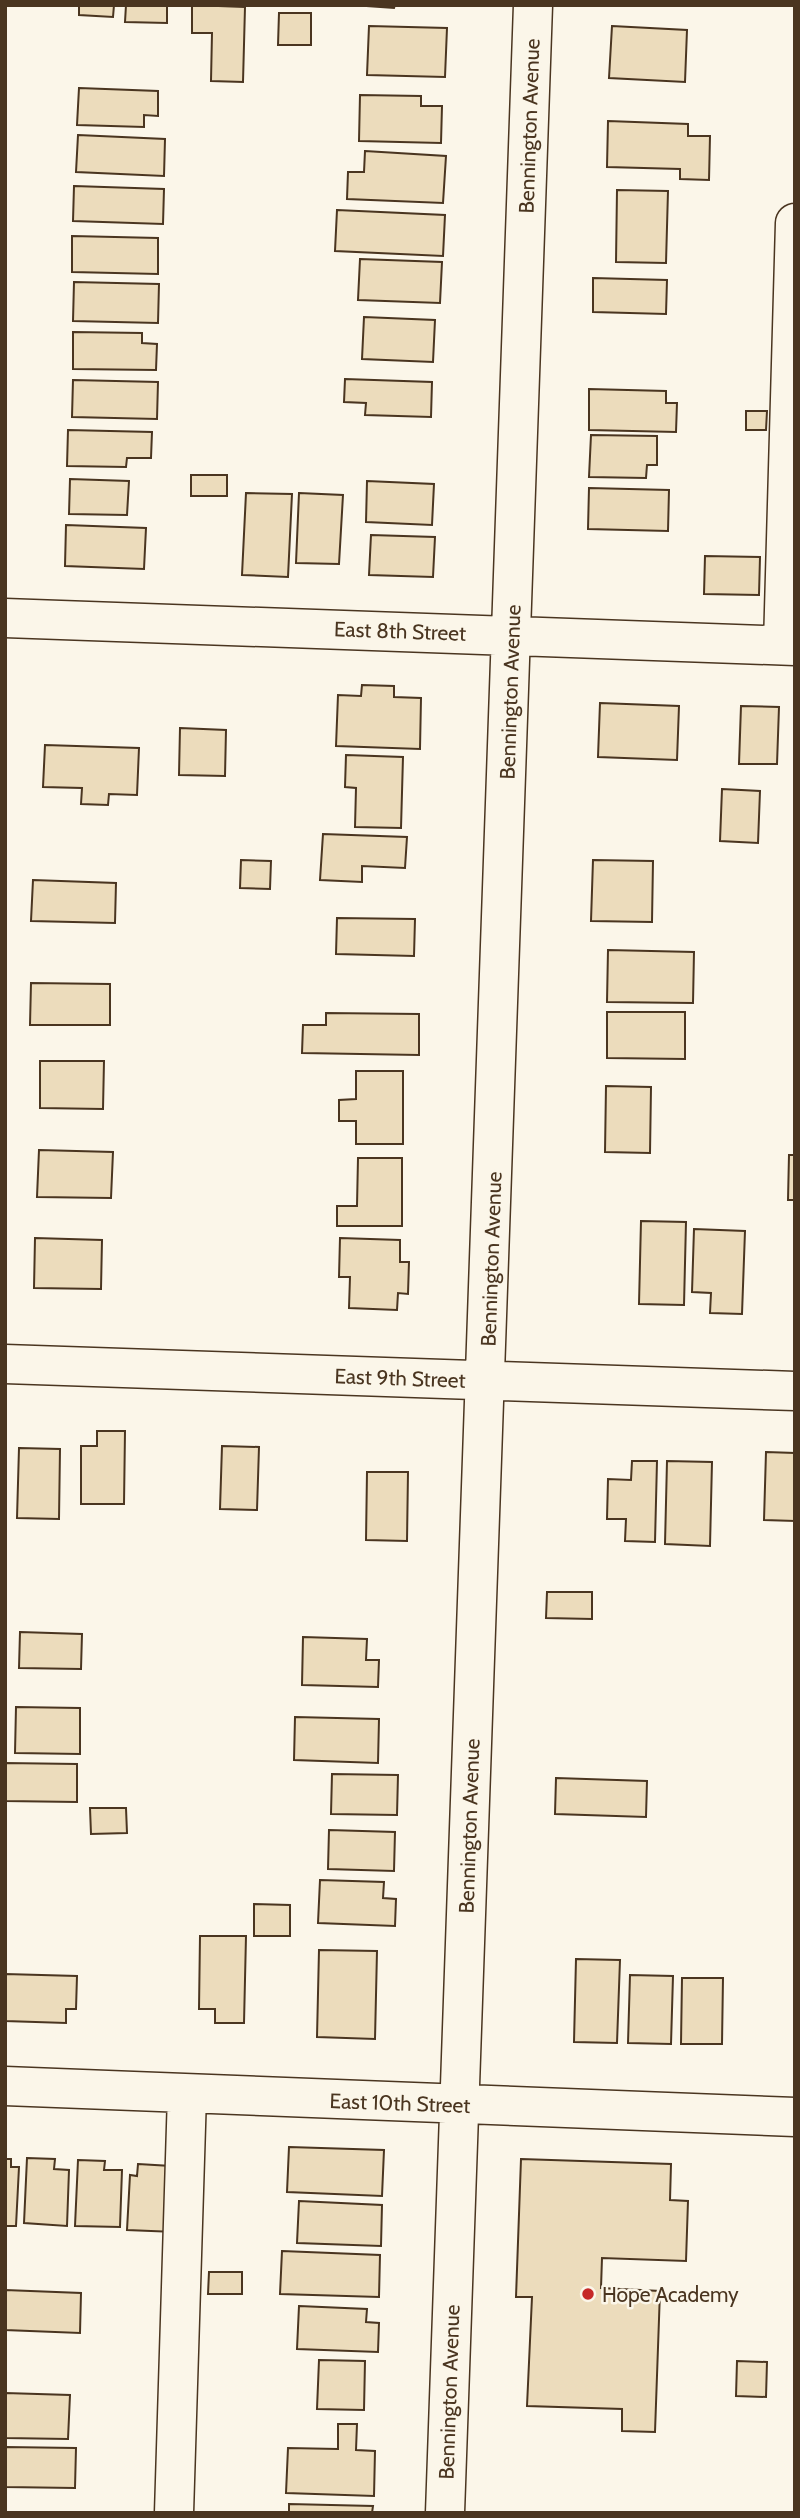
<svg xmlns="http://www.w3.org/2000/svg" width="800" height="2518" font-family="Cabin,sans-serif">
<rect width="100%" height="100%" fill="#fbf6e9"/>
<!-- building -->
<path fill="#ecdcbc" stroke="#4a3520" stroke-width="2" d="M79 5H114L113 17 79 15Z
M126 5H167V23L125 22Z
M192 5 245 7 243 82 211 81 212 33H192Z
M352 5H395L394 8Z
M279 13H311V45H278Z
M369 26 447 28 445 77 367 75Z
M612 26 687 30 685 82 609 78Z
M79 88 158 91V116L144 115V127L77 125Z
M360 95 421 96V106H442L441 143 359 141Z
M608 121 688 124V136H710L709 180 680 179V169L607 167Z
M78 135 165 139 164 176 76 172Z
M365 151 446 156 443 203 347 199 348 172H364Z
M74 186 164 189 163 224 73 221Z
M617 190 668 191 666 263 616 262Z
M337 210 445 215 443 256 335 251Z
M72 236 158 238V274L72 272Z
M360 259 442 262 440 303 358 300Z
M593 278 667 280 666 314 593 312Z
M74 282 159 284 158 323 73 321Z
M364 317 435 320 433 362 362 359Z
M73 332 142 333V343L157 344 156 370 73 369Z
M345 379 432 382 431 417 365 415 366 403 344 402Z
M73 380 158 382 157 419 72 417Z
M589 389 666 391V403H677L676 432 589 430Z
M746 411H767L766 430H746Z
M68 430 152 432 151 458H127L126 467 67 466Z
M591 435 657 436V465H647L646 478 589 477Z
M191 475H227V496H191Z
M70 479 129 481 127 515 69 514Z
M367 481 434 484 432 525 366 522Z
M589 488 669 490 668 531 588 529Z
M246 493 292 494 288 577 242 575Z
M299 493 343 495 339 564 296 563Z
M66 525 146 528 144 569 65 566Z
M371 535 435 537 433 577 369 575Z
M705 556 760 557 759 595 704 594Z
M362 685 394 686V697L421 698 420 749 336 746 338 695 361 696Z
M600 703 679 706 677 760 598 757Z
M741 706 779 707 777 764H739Z
M180 728 226 730 225 776 179 775Z
M45 745 139 748 137 795 109 794 108 805 81 804 82 788 43 787Z
M346 755 403 757 401 828 355 827 356 788 345 787Z
M722 789 760 791 758 843 720 841Z
M323 834 407 837 405 868 362 866V882L320 880Z
M241 860 271 861 270 889 240 888Z
M593 860 653 861 652 922 591 921Z
M33 880 116 883 115 923 31 921Z
M337 918 415 919 414 956 336 954Z
M608 950 694 952 693 1003 607 1002Z
M31 983 110 984V1025H30Z
M607 1012H685V1059L607 1058Z
M326 1013 419 1014V1055L302 1053 303 1025H326Z
M40 1061H104L103 1109 40 1108Z
M356 1071H403V1144H356V1121H339V1100L356 1099Z
M606 1086 651 1087 650 1153 605 1152Z
M39 1150 113 1152 111 1198 37 1197Z
M789 1155H795V1200H788Z
M358 1158H402V1226H337V1206H357Z
M641 1221 686 1222 684 1305 639 1304Z
M694 1229 745 1231 742 1314 710 1313 711 1293 692 1292Z
M35 1238 102 1240 101 1289 34 1288Z
M340 1238 400 1240V1262H409L408 1294 398 1293 397 1310 349 1308 350 1277H339Z
M97 1431H125L124 1504H81V1446H97Z
M222 1446 259 1447 257 1510 220 1509Z
M19 1448 60 1449 59 1519 17 1518Z
M766 1452 795 1453V1521L764 1520Z
M632 1461H657L655 1542 625 1541 626 1519H607L608 1479 631 1480Z
M667 1461 712 1462 710 1546 665 1544Z
M367 1472H408L407 1541 366 1540Z
M547 1592H592V1619L546 1618Z
M20 1632 82 1634 81 1669 19 1668Z
M303 1637 367 1639 366 1660H379L378 1687 302 1685Z
M16 1707 80 1708V1754L15 1753Z
M295 1717 379 1719 378 1763 294 1760Z
M5 1763 77 1764V1802L5 1801Z
M332 1774 398 1775 397 1815 331 1814Z
M556 1778 647 1781 646 1817 555 1814Z
M90 1808H126L127 1833 91 1834Z
M329 1830 395 1832 394 1871 328 1869Z
M320 1880 384 1882 383 1898 396 1899 395 1926 318 1923Z
M254 1904 290 1905V1936H254Z
M200 1936H246L244 2023H215V2009H199Z
M319 1950 377 1951 375 2039 317 2037Z
M576 1959 620 1960 617 2043 574 2042Z
M5 1974 77 1976 76 2009H66V2023L5 2021Z
M630 1975 673 1976 671 2044 628 2043Z
M682 1978H723L722 2044H681Z
M289 2147 384 2150 382 2196 287 2192Z
M27 2158 55 2159 54 2169 69 2170 67 2226 24 2223Z
M5 2159H11V2167H19L16 2226H5Z
M521 2159 671 2164 670 2200 688 2201 686 2261 602 2258 601 2288 660 2291 655 2432 622 2431V2409L527 2406 532 2297H516Z
M78 2160 105 2161 104 2170H122L120 2227 75 2226Z
M138 2164 171 2166 175 2232 127 2230 130 2175 137 2176Z
M299 2201 382 2205 381 2246 297 2243Z
M282 2251 380 2255 379 2297 280 2294Z
M209 2272H242V2294H208Z
M5 2290 81 2293 80 2333 5 2330Z
M299 2306 367 2309 366 2322 379 2323 378 2352 297 2349Z
M319 2360 365 2361 364 2410 317 2409Z
M737 2361 767 2362 766 2397 736 2396Z
M5 2393 70 2395 68 2439 5 2438Z
M338 2424H357L356 2450 375 2451 374 2496 286 2493 288 2448 338 2449Z
M5 2447 76 2448 75 2488 5 2487Z
M289 2504 373 2506 372 2513H289Z"/>
<g fill="none" stroke-linecap="round" stroke-linejoin="round">
<defs>
<path id="minor" d="M5 618 795 646
M783 645 795 223
M5 1364 795 1391
M5 2086 795 2117
M174 2513 187 2094
M445 2513 533 5"/>
</defs>
<!-- minor casing -->
<use href="#minor" stroke="#4a3520" stroke-width="41"/>
<!-- minor -->
<use href="#minor" stroke="#fbf6e9" stroke-width="38"/>
</g>
<!-- markers -->
<circle fill="#c62828" stroke="#fbf6e9" stroke-width="2.5" cx="588" cy="2294" r="7"/>
<g text-anchor="middle" dominant-baseline="central" stroke-width="5" stroke-linejoin="round" paint-order="stroke">
<!-- street labels -->
<g font-size="21" fill="#4a3520" stroke="#fbf6e9">
<text transform="translate(529 126) rotate(-88)">Bennington Avenue</text>
<text transform="translate(400 631) rotate(2)">East 8th Street</text>
<text transform="translate(510 692) rotate(-88)">Bennington Avenue</text>
<text transform="translate(491 1259) rotate(-88)">Bennington Avenue</text>
<text transform="translate(400 1378) rotate(2)">East 9th Street</text>
<text transform="translate(469 1826) rotate(-88)">Bennington Avenue</text>
<text transform="translate(400 2103) rotate(2)">East 10th Street</text>
<text transform="translate(449 2392) rotate(-88)">Bennington Avenue</text>
</g>
<!-- poi labels -->
<g font-size="21" fill="#4a3520" stroke="#fbf6e9" text-anchor="start">
<text x="602" y="2294">Hope Academy</text>
</g>
</g>
<!-- border -->
<rect width="800" height="2518" fill="none" stroke="#4a3520" stroke-width="14"/>
</svg>
